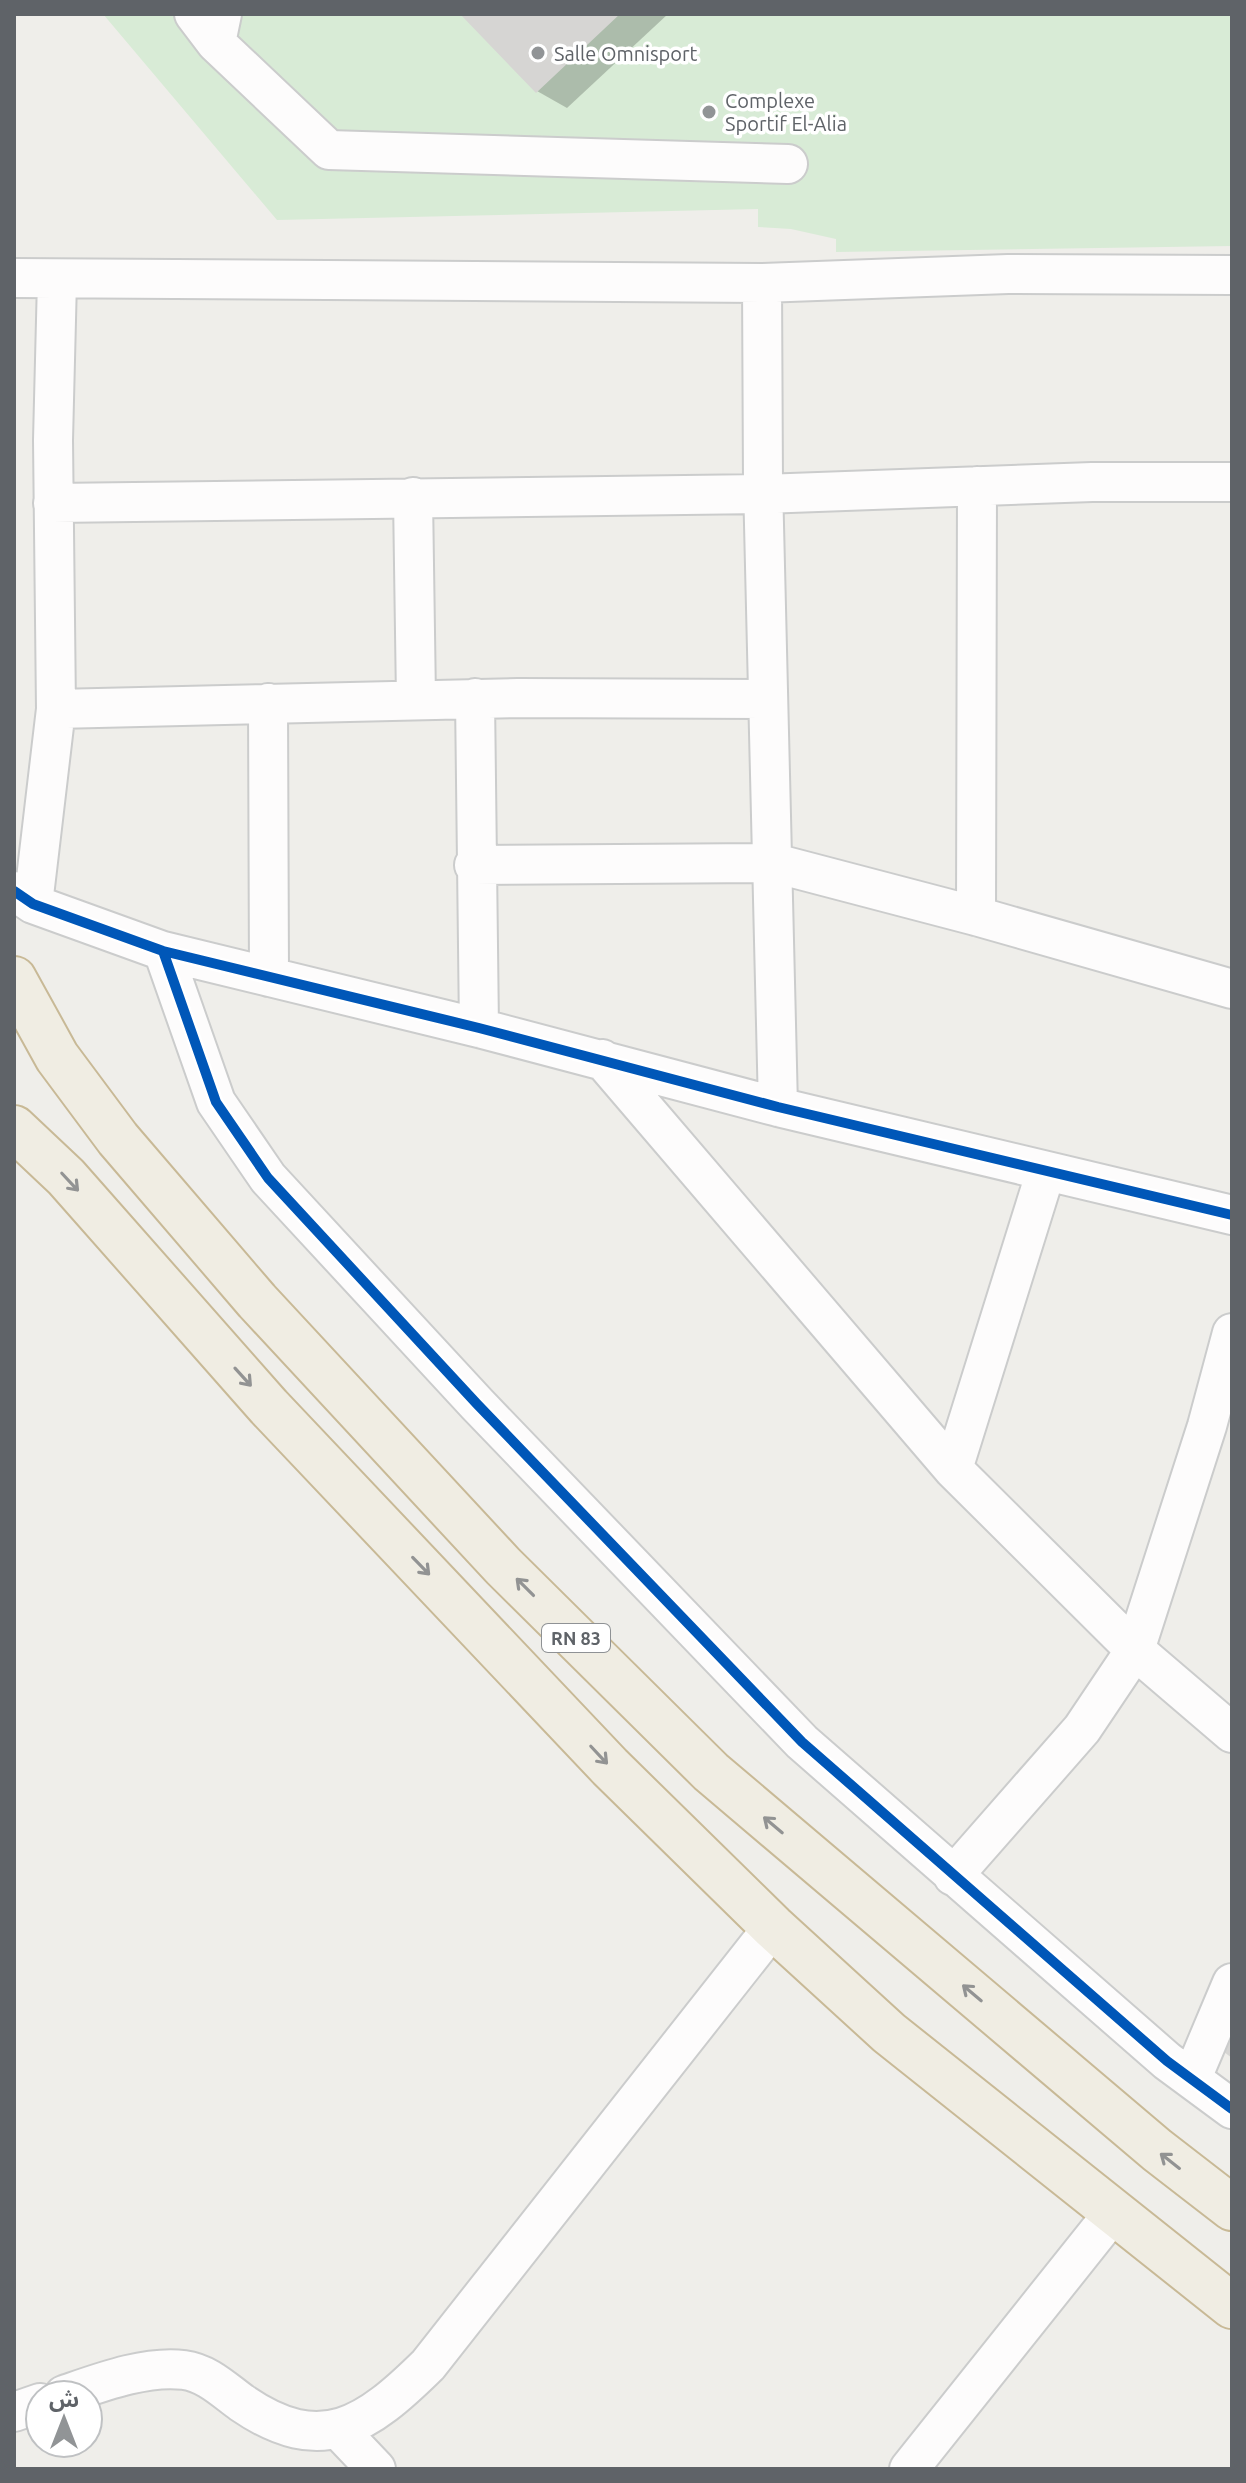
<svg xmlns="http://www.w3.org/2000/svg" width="1246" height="2483" font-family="Ubuntu,'Noto Sans Arabic',sans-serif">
<rect width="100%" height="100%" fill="#efeeea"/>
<!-- green -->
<path fill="#d8ebd6" d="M103 14H1232V246L836 252V239L791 229 758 227V209L277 220Z"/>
<!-- shadow -->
<path fill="#0003" d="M463 14H668L567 108 537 91Z"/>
<!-- building -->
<path fill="#d6d5d3" d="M460 14H620L536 93Z
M1232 2016V2058L1212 2043Z"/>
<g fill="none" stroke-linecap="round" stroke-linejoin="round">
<defs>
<path id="minor" d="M194 14 216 43 222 14
M216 43 329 150 788 164
M14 278 762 283 1008 274 1232 275
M762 283 763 483 778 1107
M413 497 416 699
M53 503 763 494 1092 482H1232
M475 698 479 1028
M268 703 269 977
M56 709 518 698 768 699
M474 865 774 863 976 916 1232 989
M14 891 33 904 163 951 479 1028 778 1107 1232 1215
M33 904 56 709 53 440 57 280
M976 916 977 486
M163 951 216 1102 268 1178 477 1404 802 1742 1167 2061 1232 2109
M602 1059 953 1469 1135 1650 1232 1733
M953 1469 1046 1171
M953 1876 1082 1729 1135 1650 1207 1426 1232 1333
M1192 2078 1232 1983
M64 2395C99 2383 146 2365 184 2370 207 2373 224 2390 242 2403 322 2458 367 2425 428 2365L773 1927
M14 2412 40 2403
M338 2429 376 2469
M909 2469 1114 2212"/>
<path id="highway" d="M14 979 57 1057 118 1139 257 1301 503 1566 711 1772 1157 2150 1232 2208
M14 1128 66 1177 269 1407 610 1767 773 1927 889 2033 1232 2306"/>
</defs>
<!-- minor casing -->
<use href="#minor" stroke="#cbcccc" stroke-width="42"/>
<!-- highway casing -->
<use href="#highway" stroke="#c8b996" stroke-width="48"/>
<!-- minor -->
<use href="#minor" stroke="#fdfcfc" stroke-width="38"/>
<!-- highway -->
<use href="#highway" stroke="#f0ede3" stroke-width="44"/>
<defs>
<path id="cycleway" d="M14 891 33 904 163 951 479 1028 778 1107 1232 1215
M163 951 216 1102 268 1178 477 1404 802 1742 1167 2061 1232 2109"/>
</defs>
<!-- cycleway casing -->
<use href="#cycleway" stroke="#fff" stroke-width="15"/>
<!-- cycleway -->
<use href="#cycleway" stroke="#0057b8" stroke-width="10"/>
</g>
<!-- one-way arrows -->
<defs><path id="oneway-shaft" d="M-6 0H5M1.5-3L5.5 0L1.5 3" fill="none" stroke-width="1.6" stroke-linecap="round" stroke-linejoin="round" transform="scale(2)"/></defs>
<g stroke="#929393">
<use href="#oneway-shaft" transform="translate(70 1182) rotate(47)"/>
<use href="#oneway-shaft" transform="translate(243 1377) rotate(48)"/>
<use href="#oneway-shaft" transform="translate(421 1566) rotate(46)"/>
<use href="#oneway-shaft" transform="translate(525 1587) rotate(-135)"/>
<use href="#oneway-shaft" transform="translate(599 1755) rotate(47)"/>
<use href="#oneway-shaft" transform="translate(773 1825) rotate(-140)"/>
<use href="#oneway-shaft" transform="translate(972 1993) rotate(-140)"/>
<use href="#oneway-shaft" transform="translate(1170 2161) rotate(-142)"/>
</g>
<!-- markers -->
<g fill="#919496" stroke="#fff" stroke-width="3">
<circle cx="538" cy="53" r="8"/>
<circle cx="709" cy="112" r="8"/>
</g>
<g text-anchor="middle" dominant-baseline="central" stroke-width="7" stroke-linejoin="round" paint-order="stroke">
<!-- shield labels -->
<rect fill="#fff" stroke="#8f9295" stroke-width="2" x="542" y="1624" width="68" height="28" rx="6"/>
<g font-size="18" font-weight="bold" fill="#5f6368">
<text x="576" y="1638">RN 83</text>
</g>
<!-- poi labels -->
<g font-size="20" fill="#5f6368" stroke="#fff" text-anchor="start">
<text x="554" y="53">Salle Omnisport</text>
<text x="725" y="100">Complexe<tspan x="725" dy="23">Sportif El-Alia</tspan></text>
</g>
</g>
<!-- border -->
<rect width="1246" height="2483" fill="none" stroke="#5f6368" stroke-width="32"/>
<!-- north arrow -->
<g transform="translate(64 2419)"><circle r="38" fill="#ffffff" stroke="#bfc1c3" stroke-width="2"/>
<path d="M0-6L14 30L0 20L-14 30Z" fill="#919496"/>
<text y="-12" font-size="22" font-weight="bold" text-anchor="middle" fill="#5f6368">ش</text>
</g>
</svg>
